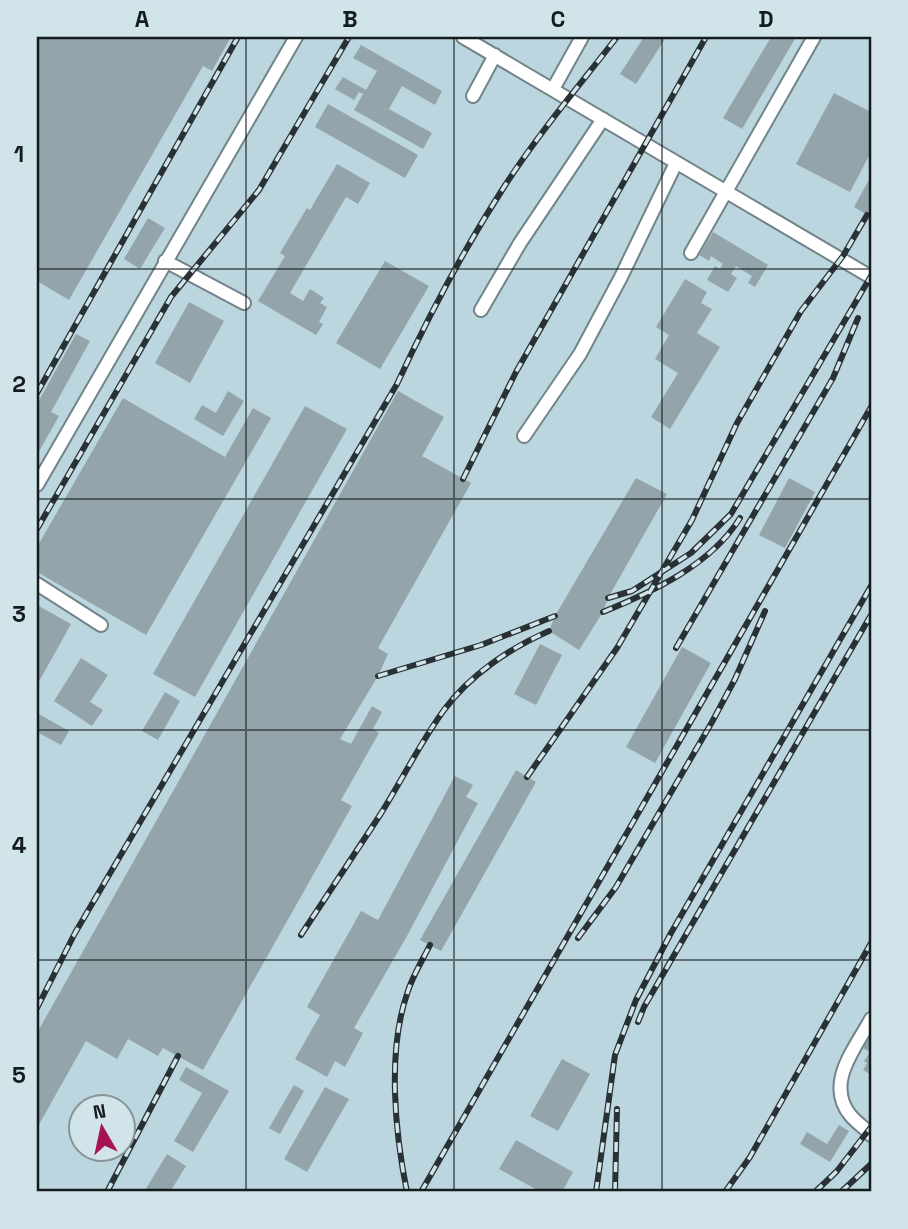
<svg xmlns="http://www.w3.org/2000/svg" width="908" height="1229" font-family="'Space Grotesk',sans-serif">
<rect width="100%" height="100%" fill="#d1e4ea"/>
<!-- built -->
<path fill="#bbd6de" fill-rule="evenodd" d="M37 37H871V1192H37ZM80 1106H122V1148H80Z"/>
<!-- building -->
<path fill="#93a5aa" d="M37 37H231L212 71 203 66 69 300 37 281Z
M644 37H661L665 39 636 84 620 74Z
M771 37H796L742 129 723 118Z
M361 45 442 91 435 105 402 86 389 109 432 133 423 149 354 110 363 94 359 92 354 100 335 89 343 77 366 90 377 71 353 58Z
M834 93 871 112V152L850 192 796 164Z
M328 104 418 155 405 178 315 127Z
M337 164 370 183 358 204 346 197 290 293 303 301 310 289 324 298 320 303 327 307 319 322 323 324 316 335 258 301 285 256 280 253 307 208 310 210Z
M871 176V217L854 207Z
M148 218 165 228 140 269 124 259Z
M713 232 768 265 755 287 748 283 752 276 736 266 731 274 737 278 728 292 707 280 715 266 720 269 723 264 711 256 709 261 699 255Z
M385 261 429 286 380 369 336 343Z
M685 279 707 292 701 303 712 309 697 333 720 347 670 429 651 417 678 373 655 359 669 335 656 327Z
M189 302 224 321 190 383 155 363Z
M76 334 90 341 51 412 59 416 37 455V404Z
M228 391 244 401 223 436 194 419 202 405 216 413Z
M398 391 444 417 422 456 471 483 378 648 388 654 378 676 340 739 351 744 372 706 382 712 373 729 379 733 341 800 352 806 203 1070 163 1048 158 1056 128 1039 117 1059 86 1041 37 1128V1033Z
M123 398 225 457 253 408 271 418 146 635 37 572V547Z
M305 406 347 429 195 697 153 674Z
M636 478 667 494 608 598 603 612 579 650 549 631 555 616Z
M789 478 815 492 785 548 759 535Z
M37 605 71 624 37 685Z
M540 644 562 655 536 705 514 694Z
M682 647 711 663 655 763 626 747Z
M81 658 108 675 90 702 103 710 92 726 54 701Z
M165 692 180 701 158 740 142 731Z
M37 713 69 731 61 745 37 732Z
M516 770 536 782 441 951 420 940Z
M455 776 473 785 466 797 478 803 407 936 354 1028 363 1033 345 1067 335 1061 327 1077 295 1059 320 1015 307 1007 361 911 378 920Z
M869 1038 871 1039 870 1074 863 1070 867 1063 864 1061 870 1052 863 1048Z
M562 1059 590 1074 558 1131 530 1116Z
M186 1067 229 1091 193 1152 174 1141 202 1093 179 1080Z
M294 1085 304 1091 280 1134 269 1128Z
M325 1087 349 1099 307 1172 284 1159Z
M839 1125 849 1131 830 1162 800 1144 807 1132 827 1144Z
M516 1140 573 1172 562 1192H541L499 1169Z
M167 1154 186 1166 170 1192H144Z"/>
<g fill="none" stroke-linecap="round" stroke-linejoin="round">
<defs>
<path id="minor" d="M463 37 871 277
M553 89 582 37
M473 96 495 55
M691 253 814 37
M165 261 244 303
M481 310 520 243 603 119
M524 436 580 354 621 277 676 163
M37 485 296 37
M37 584 101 625
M871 1019C855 1049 824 1084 851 1116 857 1123 865 1128 871 1135"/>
</defs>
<!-- minor casing -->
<use href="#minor" stroke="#728489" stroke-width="16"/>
<!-- minor -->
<use href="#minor" stroke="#fff" stroke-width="12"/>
<defs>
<path id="rail" d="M37 393 238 37
M463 479 516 372 706 37
M37 529 171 297 259 190 349 37
M608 598 632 591 691 553 731 514 871 276
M603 612C652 592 711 565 740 518
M676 648 833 378 858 318
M378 676 481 645 555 616
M527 777 617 648 692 520 737 423 801 311 843 256 867 215
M301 935C327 895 354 855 380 815 402 780 420 743 444 710 470 675 510 648 549 631
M578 938 616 887 712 722 735 679 765 611
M37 1008 75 933 397 384C428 317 464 249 504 187 538 134 579 86 617 37
M638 1022 644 1007 871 615
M107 1192 178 1056
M407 1192C395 1133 387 1052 407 994 412 977 422 961 430 945
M421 1192 871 407
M596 1192 615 1055 636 1000 671 933 871 586
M615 1192 617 1109
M725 1192 750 1157 871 943
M815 1192 837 1171 871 1127
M841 1192 871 1164"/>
</defs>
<!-- rail casing -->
<use href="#rail" stroke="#293134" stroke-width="6"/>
<!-- rail -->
<use href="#rail" stroke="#d1e4ea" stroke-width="3.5" stroke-dasharray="10" stroke-linecap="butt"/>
</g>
<!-- grid -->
<path fill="none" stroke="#151c1e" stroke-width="2" stroke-opacity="0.55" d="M246 37V1192M454 37V1192M662 37V1192M37 269H871M37 499H871M37 730H871M37 960H871"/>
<!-- border -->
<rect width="908" height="1229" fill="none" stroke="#d1e4ea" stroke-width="77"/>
<!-- north arrow -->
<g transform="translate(102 1128) rotate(351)"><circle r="33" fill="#d1e4ea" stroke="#869498" stroke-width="2"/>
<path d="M0-5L12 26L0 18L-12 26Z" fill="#a61351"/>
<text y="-10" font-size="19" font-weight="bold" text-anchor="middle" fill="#151c1e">N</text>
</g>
<rect x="38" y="38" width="832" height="1152" fill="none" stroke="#151c1e" stroke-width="2.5"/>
<g font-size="23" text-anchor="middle" font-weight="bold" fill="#151c1e">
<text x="142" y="27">A</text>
<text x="350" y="27">B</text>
<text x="558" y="27">C</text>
<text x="766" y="27">D</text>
<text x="19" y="162">1</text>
<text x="19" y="392">2</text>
<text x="19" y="622">3</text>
<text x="19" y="853">4</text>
<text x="19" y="1083">5</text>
</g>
</svg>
